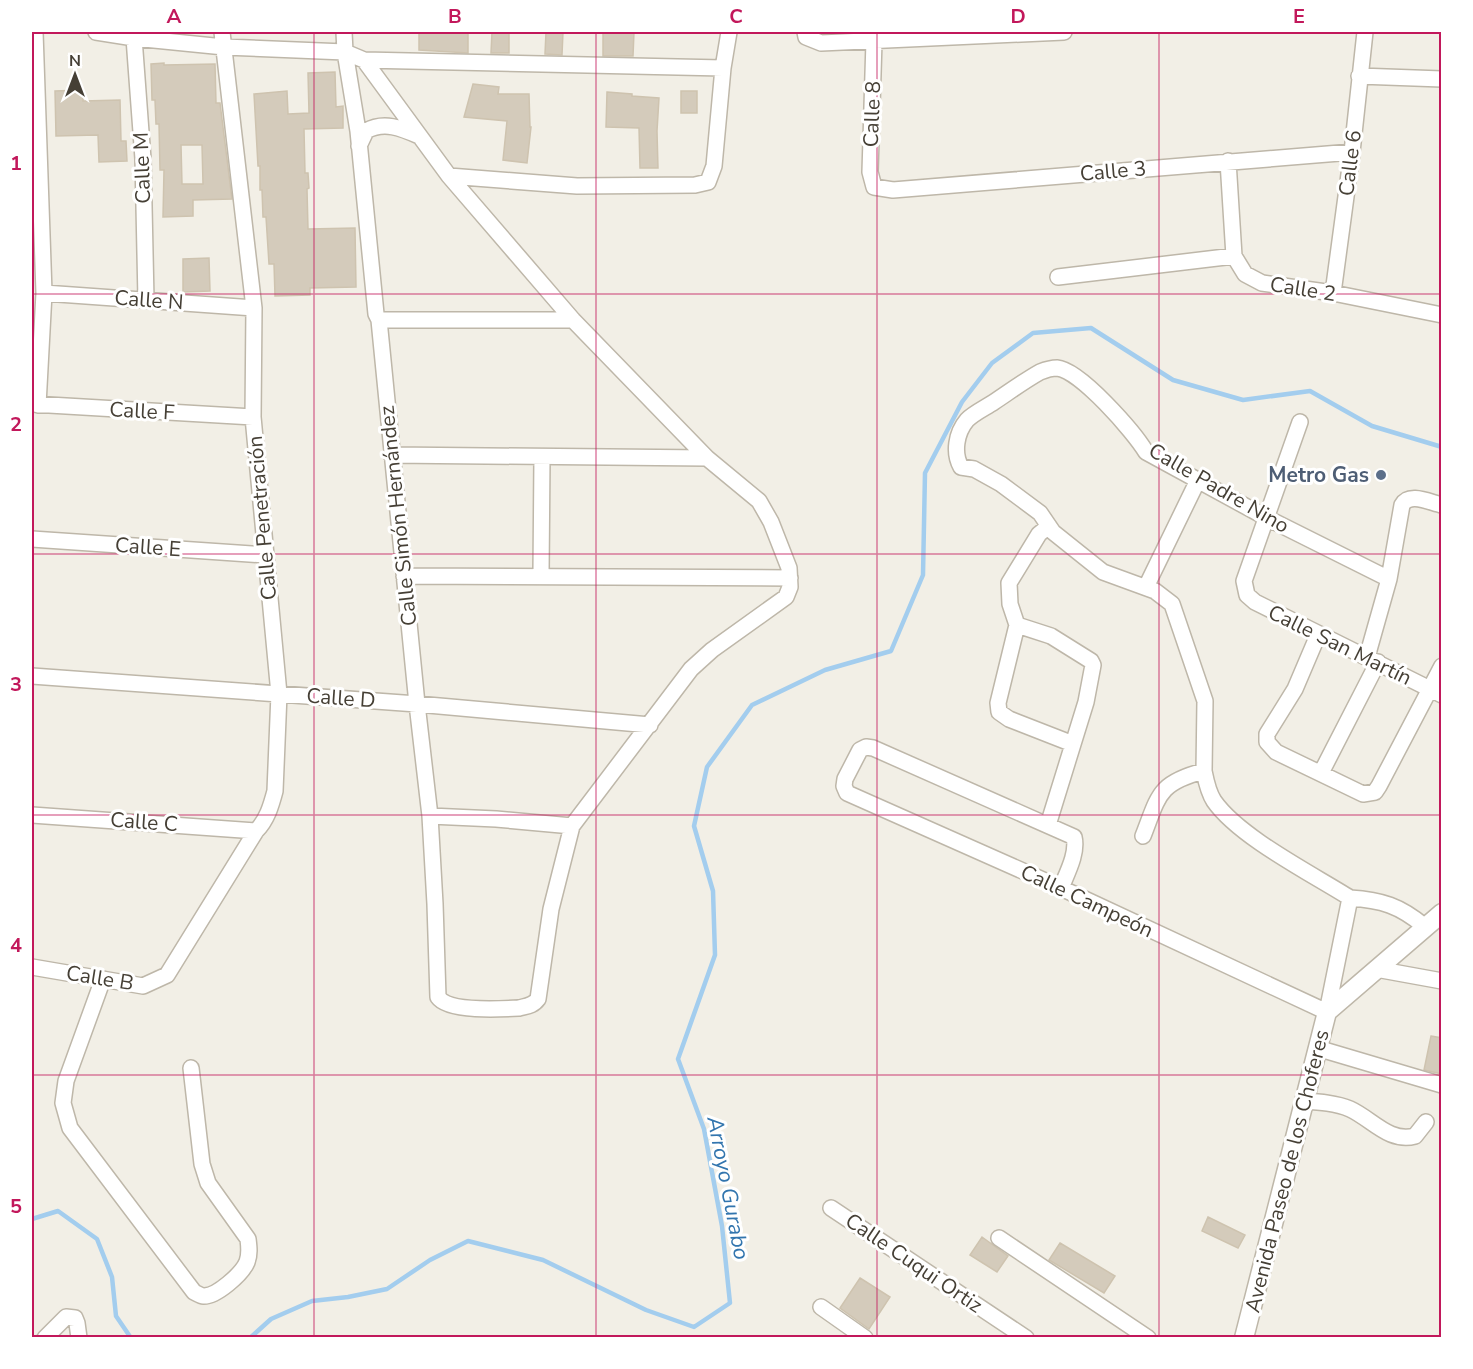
<svg xmlns="http://www.w3.org/2000/svg" width="1473" height="1369" font-family="'Nunito Sans',sans-serif">
<rect width="100%" height="100%" fill="#f2efe6"/>
<g fill="none" stroke-linecap="round" stroke-linejoin="round">
<!-- stream -->
<path stroke="#a3cdee" stroke-width="4.5" d="M32 1219 58 1211 97 1239 112 1277 116 1316 131 1338
M250 1338 271 1319 312 1301 348 1297 387 1289 430 1260 468 1241 543 1260 646 1310 694 1327 730 1303 722 1226 704 1129 678 1059 715 955 713 891 694 826 707 767 752 705 825 670 891 651 923 575 925 473 962 402 992 363 1033 333 1091 328 1173 380 1243 400 1310 391 1372 426 1442 447"/>
</g>
<!-- building -->
<path fill="#d4cbbb" stroke="#cec3af" stroke-width="1.5" fill-rule="evenodd" d="M419 32H468V53L419 50Z
M492 32H509V53H491Z
M546 32H563L562 55 545 54Z
M603 32H634L633 56H603Z
M164 63V65L215 64 216 103H220L232 199 193 200V216L163 217 164 170H160L159 124H156L155 100H152L151 64ZM181 145H202L203 184H182Z
M335 72 336 107 343 106V128L304 129 305 173H308L309 188 307 189 308 229 355 228 356 287 310 288V295L275 296 274 264H269L266 217H263L262 190H260V166H258L254 94 287 91 288 114 309 113 308 73Z
M473 84 499 87 498 94H529L530 127H531L527 163 503 160 507 121 464 117Z
M83 90V101L120 100 121 141H126L127 161 99 162 98 135 56 136 55 91Z
M681 91H697V113H681Z
M607 92 632 94V96L659 98 657 131 658 168H640L639 128 606 127Z
M209 258 210 291 183 292V259Z
M1431 1036 1442 1038V1074L1424 1070Z
M1208 1217 1245 1235 1238 1248 1202 1231Z
M982 1237 1008 1256 997 1272 970 1255Z
M1060 1243 1115 1276 1104 1293 1049 1260Z
M860 1278 890 1297 869 1329 840 1308Z"/>
<g fill="none" stroke-linecap="round" stroke-linejoin="round">
<defs>
<path id="minor" d="M35 32 44 293 38 405
M96 32 134 38 224 47 345 52 364 60 723 68
M344 32 345 52 358 131 376 314 379 320 417 704 430 816 435 904 438 997C448 1012 501 1009 519 1008 526 1006 533 1006 538 999L551 909 572 826 691 669 712 650 786 597 790 587 789 568 771 522 759 501 707 458 573 320 449 176 364 60
M805 32 806 37 821 43 1064 32
M134 38 143 159 146 300
M874 41 870 172 874 187 893 190 1352 152
M1359 76 1442 79
M359 146 366 131C384 121 401 128 419 136
M1228 161 1234 256 1245 274 1262 283 1333 293 1442 315
M449 176 577 186 695 185 708 182 714 166 723 68 729 32
M1058 277 1234 256
M44 293 254 308
M1333 293 1352 152 1365 32
M379 320H573
M32 404 253 417
M1300 422 1244 581 1247 595 1255 602 1442 695
M391 455 707 458
M1049 526 1039 534 1009 583 1010 604 1017 625 998 703 999 712 1009 719 1073 744
M32 539 265 555
M541 575 542 457
M404 576 790 578
M1146 587 1198 480
M1017 625 1051 636 1091 661 1093 665 1086 702 1048 825
M1318 635 1295 689 1267 734V742L1276 752 1363 794 1375 792 1379 786 1442 666
M1367 657 1389 579 1402 505C1409 492 1429 502 1442 505
M32 676 417 704 650 725
M1321 773 1378 662
M32 815 256 831
M430 816 496 819 572 826
M1143 836C1159 795 1158 783 1204 771
M1061 888C1067 873 1078 853 1074 837L873 748 866 747 860 750 845 779 844 786 847 793 1061 888 1327 1012 1350 898C1312 874 1239 837 1214 801 1208 792 1206 781 1204 771L1205 701 1172 604 1155 591 1103 572 1053 532 1040 513 1001 484 974 469 961 467C953 453 956 433 967 420 974 413 985 408 994 402 1009 392 1024 381 1040 372 1045 370 1051 368 1057 368 1080 370 1134 432 1146 452L1267 518 1389 579
M1350 898C1382 900 1400 906 1424 926
M32 967 143 986 167 975 256 831C267 820 271 806 275 791L279 694 253 417 254 308 222 32
M1376 969 1442 981
M103 979 66 1081 63 1103 70 1128 194 1292C196 1293 201 1296 203 1296 216 1297 242 1274 247 1262 250 1254 249 1247 248 1239L208 1183 202 1164 191 1068
M1317 1048 1442 1085
M1303 1101C1319 1102 1336 1103 1350 1109 1372 1119 1389 1143 1415 1136L1426 1122
M831 1208 1026 1338
M999 1238 1148 1338
M821 1307 865 1338
M45 1338 66 1317 75 1318 77 1323 79 1338"/>
<path id="tertiary" d="M1244 1338 1327 1012 1442 913"/>
</defs>
<!-- minor casing -->
<use href="#minor" stroke="#beb7a9" stroke-width="18"/>
<!-- tertiary casing -->
<use href="#tertiary" stroke="#beb7a9" stroke-width="21"/>
<!-- minor -->
<use href="#minor" stroke="#fff" stroke-width="15"/>
<!-- tertiary -->
<use href="#tertiary" stroke="#fff" stroke-width="18"/>
</g>
<!-- grid -->
<path fill="none" stroke="#c2185b" stroke-width="1.5" stroke-opacity="0.55" d="M314 32V1338M596 32V1338M877 32V1338M1159 32V1338M32 294H1442M32 554H1442M32 815H1442M32 1075H1442"/>
<!-- markers -->
<circle fill="#5c6f8a" stroke="#fff" stroke-width="2" cx="1381" cy="475" r="6"/>
<g text-anchor="middle" dominant-baseline="central" stroke-width="6" stroke-linejoin="round" paint-order="stroke">
<!-- street labels -->
<g font-size="21" fill="#453f35" stroke="#fff">
<text transform="translate(872 114) rotate(-88)">Calle 8</text>
<text transform="translate(1350 163) rotate(-83)">Calle 6</text>
<text transform="translate(142 168) rotate(-92)">Calle M</text>
<text transform="translate(1113 171) rotate(-5)">Calle 3</text>
<text transform="translate(1303 289) rotate(9)">Calle 2</text>
<text transform="translate(149 300) rotate(4)">Calle N</text>
<text transform="translate(142 411) rotate(3)">Calle F</text>
<text transform="translate(1219 488) rotate(30)">Calle Padre Nino</text>
<text transform="translate(398 516) rotate(-96)">Calle Simón Hernández</text>
<text transform="translate(262 518) rotate(-95)">Calle Penetración</text>
<text transform="translate(148 547) rotate(4)">Calle E</text>
<text transform="translate(1340 645) rotate(26)">Calle San Martín</text>
<text transform="translate(341 698) rotate(4)">Calle D</text>
<text transform="translate(144 822) rotate(4)">Calle C</text>
<text transform="translate(1087 901) rotate(25)">Calle Campeón</text>
<text transform="translate(100 978) rotate(9)">Calle B</text>
<text transform="translate(1287 1171) rotate(-76)">Avenida Paseo de los Choferes</text>
<text transform="translate(914 1263) rotate(34)">Calle Cuqui Ortiz</text>
</g>
<!-- service labels -->
<g font-size="21" font-weight="bold" fill="#4e5e75" stroke="#fff" text-anchor="end">
<text x="1369" y="475">Metro Gas</text>
</g>
<!-- water labels -->
<g font-size="22" font-style="italic" fill="#3275ae" stroke="#fff">
<text transform="translate(728 1188) rotate(79)">Arroyo Gurabo</text>
</g>
</g>
<!-- border -->
<rect width="1473" height="1369" fill="none" stroke="#ffffff" stroke-width="66"/>
<!-- north arrow -->
<g transform="translate(75 75)" stroke="#ffffff" stroke-width="4.5" paint-order="stroke">
<path d="M0-4.5L10 22L0 15L-10 22Z" fill="#453f35"/>
<text y="-9" font-size="16" font-weight="bold" text-anchor="middle" fill="#453f35">N</text>
</g>
<rect x="33" y="33" width="1407" height="1303" fill="none" stroke="#c2185b" stroke-width="2"/>
<g font-size="20" text-anchor="middle" font-weight="bold" fill="#c2185b">
<text x="174" y="23">A</text>
<text x="455" y="23">B</text>
<text x="736" y="23">C</text>
<text x="1018" y="23">D</text>
<text x="1299" y="23">E</text>
<text x="16" y="170">1</text>
<text x="16" y="431">2</text>
<text x="16" y="691">3</text>
<text x="16" y="952">4</text>
<text x="16" y="1213">5</text>
</g>
</svg>
